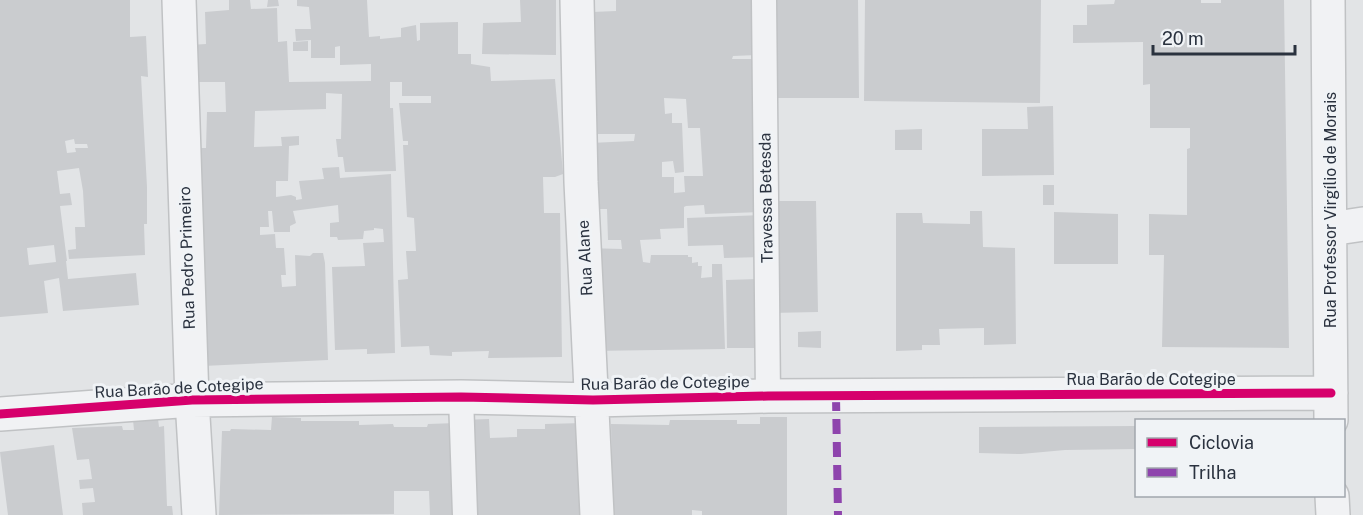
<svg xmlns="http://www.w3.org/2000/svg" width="1363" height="515" font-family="'Public Sans',sans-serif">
<rect width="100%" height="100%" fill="#e2e4e6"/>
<!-- building -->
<path fill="#cacccf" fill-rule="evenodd" d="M0 0H130V37L146 36 148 77 141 76 147 187V224H144L145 255 69 259 68 250 76 249 75 227H85L83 191 79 168 57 171 60 194 70 193 72 205 60 206 67 261H66L68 279 136 273 139 305 63 311 59 278 44 281 48 313 0 317ZM74 139 75 144H87L88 148H75L76 152 67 153 65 141ZM54 245 56 262 29 265 27 248Z
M229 0H250L251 9 277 8 278 42 287 41 289 82 371 81V64L340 65V46L335 47V58H311V40L296 41 295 29H311L309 7 297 6V0H367L369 37 380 36V39L401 37V28L416 25 417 41 420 40V23L458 22V54H471V64L490 67 491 81 555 79 563 174 555 177H543L544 213H560L562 357 488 358 489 351 452 352V356L430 355 429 346 401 347 398 280 408 279 406 251H416L414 218 407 217 403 145H408V141H403L399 103H431V96H402V82H390V108H393L396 171 345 172 343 157H338L336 139H341L342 94 326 93V109L255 111 254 147 282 146 281 137 299 136V145L289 146 288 181H276V197L291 195 296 197V200L302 199 299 181 324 179 322 168 339 167 340 178 391 174 395 353 367 354V349L335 350 332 267 365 266 363 243 384 242 383 229 374 228V230L364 231 363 239 338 240 337 237H330V223L339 222 338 205 293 211 296 223 290 226V232H274L272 211H268L269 227H260V235L275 234 276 248H284L286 275H281L282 287 296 286 295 255 310 256 313 253H323L325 263 328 360 203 366 195 148H206L207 112H226L225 82H192L190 45 206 44 205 12 229 10Z
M268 0H278L279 6 267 7Z
M520 0H556V55L482 54 483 23 521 22Z
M616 0H756L757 55 733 56 732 59H757L761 212 705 214 704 205 686 206 684 207V228L660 229 661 239 640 240 643 262 650 263 651 255H688V257H692V263L698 262V266H702L701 278 712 277V264H722L725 349 591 351 586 248 622 249 621 240H608L607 209H587L590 143 634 141 635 134H588L592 12 616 11ZM664 98 686 99 688 128H700L703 176H684L685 192 674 193V177H662V162L673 161 675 173 684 172 682 123H672V113L665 114Z
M770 0H858L859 98H771Z
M865 0H1041L1040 103 864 101Z
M1115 0H1201V3H1221V0H1284L1289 348 1162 347 1164 255H1149V214L1187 215V149L1190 148V128H1150V84L1143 85V42L1073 43V25H1087V5L1114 4Z
M308 41V51H293V42Z
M1053 106 1054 175 982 176V129H1028L1027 107Z
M922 129V150H895V130Z
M1043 185H1054V205H1043Z
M768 201H816L818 312 770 313Z
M970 211H982L983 247 1015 248 1016 344 984 345V328L939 329 940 345H922V350L896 351V213H922L923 223 970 224Z
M1054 212 1118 214V264H1054Z
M762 215 763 257 724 258 723 245 688 246 687 218Z
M758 279 761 348H727L726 280Z
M821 331V348L798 347V332Z
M272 417 301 418V421H359V425L393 424 394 427H427L428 424 457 423 458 515H430L429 491H394V514L219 515 222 431H230L231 429 271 430Z
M760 417H787V515H702V511L692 510V515H613L611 424 669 425 670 420H737V424H760Z
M158 419 159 427 164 426 167 506H172L173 515H83L82 503 95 502 93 488 80 489 79 480 92 479 89 459 77 460 72 428 122 426 123 430H134L133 420Z
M489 419 490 438 517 437V429H545V424L583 423 584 515H467L463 420Z
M1136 426V449L1065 450 1021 454 979 453V427Z
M54 445 63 515H8L0 452Z"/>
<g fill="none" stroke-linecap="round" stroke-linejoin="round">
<defs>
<path id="service" d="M764 0 768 396
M461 397 465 515"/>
<path id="minor" d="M179 0 192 400 199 515
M577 0 581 182 597 515
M1328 0 1331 420
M1330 229 1363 224
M0 414 192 400 461 397 593 400 768 396 1331 393
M1332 496 1333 515"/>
</defs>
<!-- service casing -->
<use href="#service" stroke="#c0c2c4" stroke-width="27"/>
<!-- minor casing -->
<use href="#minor" stroke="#c0c2c4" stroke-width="36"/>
<!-- service -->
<use href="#service" stroke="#f1f2f4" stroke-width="24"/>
<!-- minor -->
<use href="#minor" stroke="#f1f2f4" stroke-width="33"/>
<!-- quiet -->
<path stroke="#8e44ad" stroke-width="8" stroke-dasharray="15 8" stroke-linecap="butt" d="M836 396 838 515"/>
<defs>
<path id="cycleway" d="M0 414 192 400 461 397 593 400 768 396 1331 393"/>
</defs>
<!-- cycleway casing -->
<use href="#cycleway" stroke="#f0f3f6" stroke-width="13"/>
<!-- cycleway -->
<use href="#cycleway" stroke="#d6006c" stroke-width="9"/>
</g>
<g text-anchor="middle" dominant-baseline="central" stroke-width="6" stroke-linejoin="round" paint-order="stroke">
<!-- street labels -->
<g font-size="16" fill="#2a323f" stroke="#f0f3f6">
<text transform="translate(766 198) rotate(-91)">Travessa Betesda</text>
<text transform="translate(1330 210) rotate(-90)">Rua Professor Virgílio de Morais</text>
<text transform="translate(187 258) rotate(-92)">Rua Pedro Primeiro</text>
<text transform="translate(585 258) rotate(-93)">Rua Alane</text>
<text x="1151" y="379">Rua Barão de Cotegipe</text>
<text transform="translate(665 383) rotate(-1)">Rua Barão de Cotegipe</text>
<text transform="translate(179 388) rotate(-3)">Rua Barão de Cotegipe</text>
</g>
</g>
<!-- legend -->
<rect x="1135" y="419" width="210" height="78" fill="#f0f3f6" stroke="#a1a6ad" stroke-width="1.5"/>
<rect x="1147" y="438" width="30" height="9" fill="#d6006c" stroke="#a1a6ad" stroke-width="1.5"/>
<text x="1189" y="449" font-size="18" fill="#2a323f">Ciclovia</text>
<rect x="1147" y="468" width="30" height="9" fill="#8e44ad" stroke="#a1a6ad" stroke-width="1.5"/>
<text x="1189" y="479" font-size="18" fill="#2a323f">Trilha</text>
<!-- scale -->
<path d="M1153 45v9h142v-9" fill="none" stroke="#2a323f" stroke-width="3"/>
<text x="1162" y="45" font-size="18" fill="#2a323f" stroke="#f0f3f6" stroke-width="4.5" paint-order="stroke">20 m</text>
</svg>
